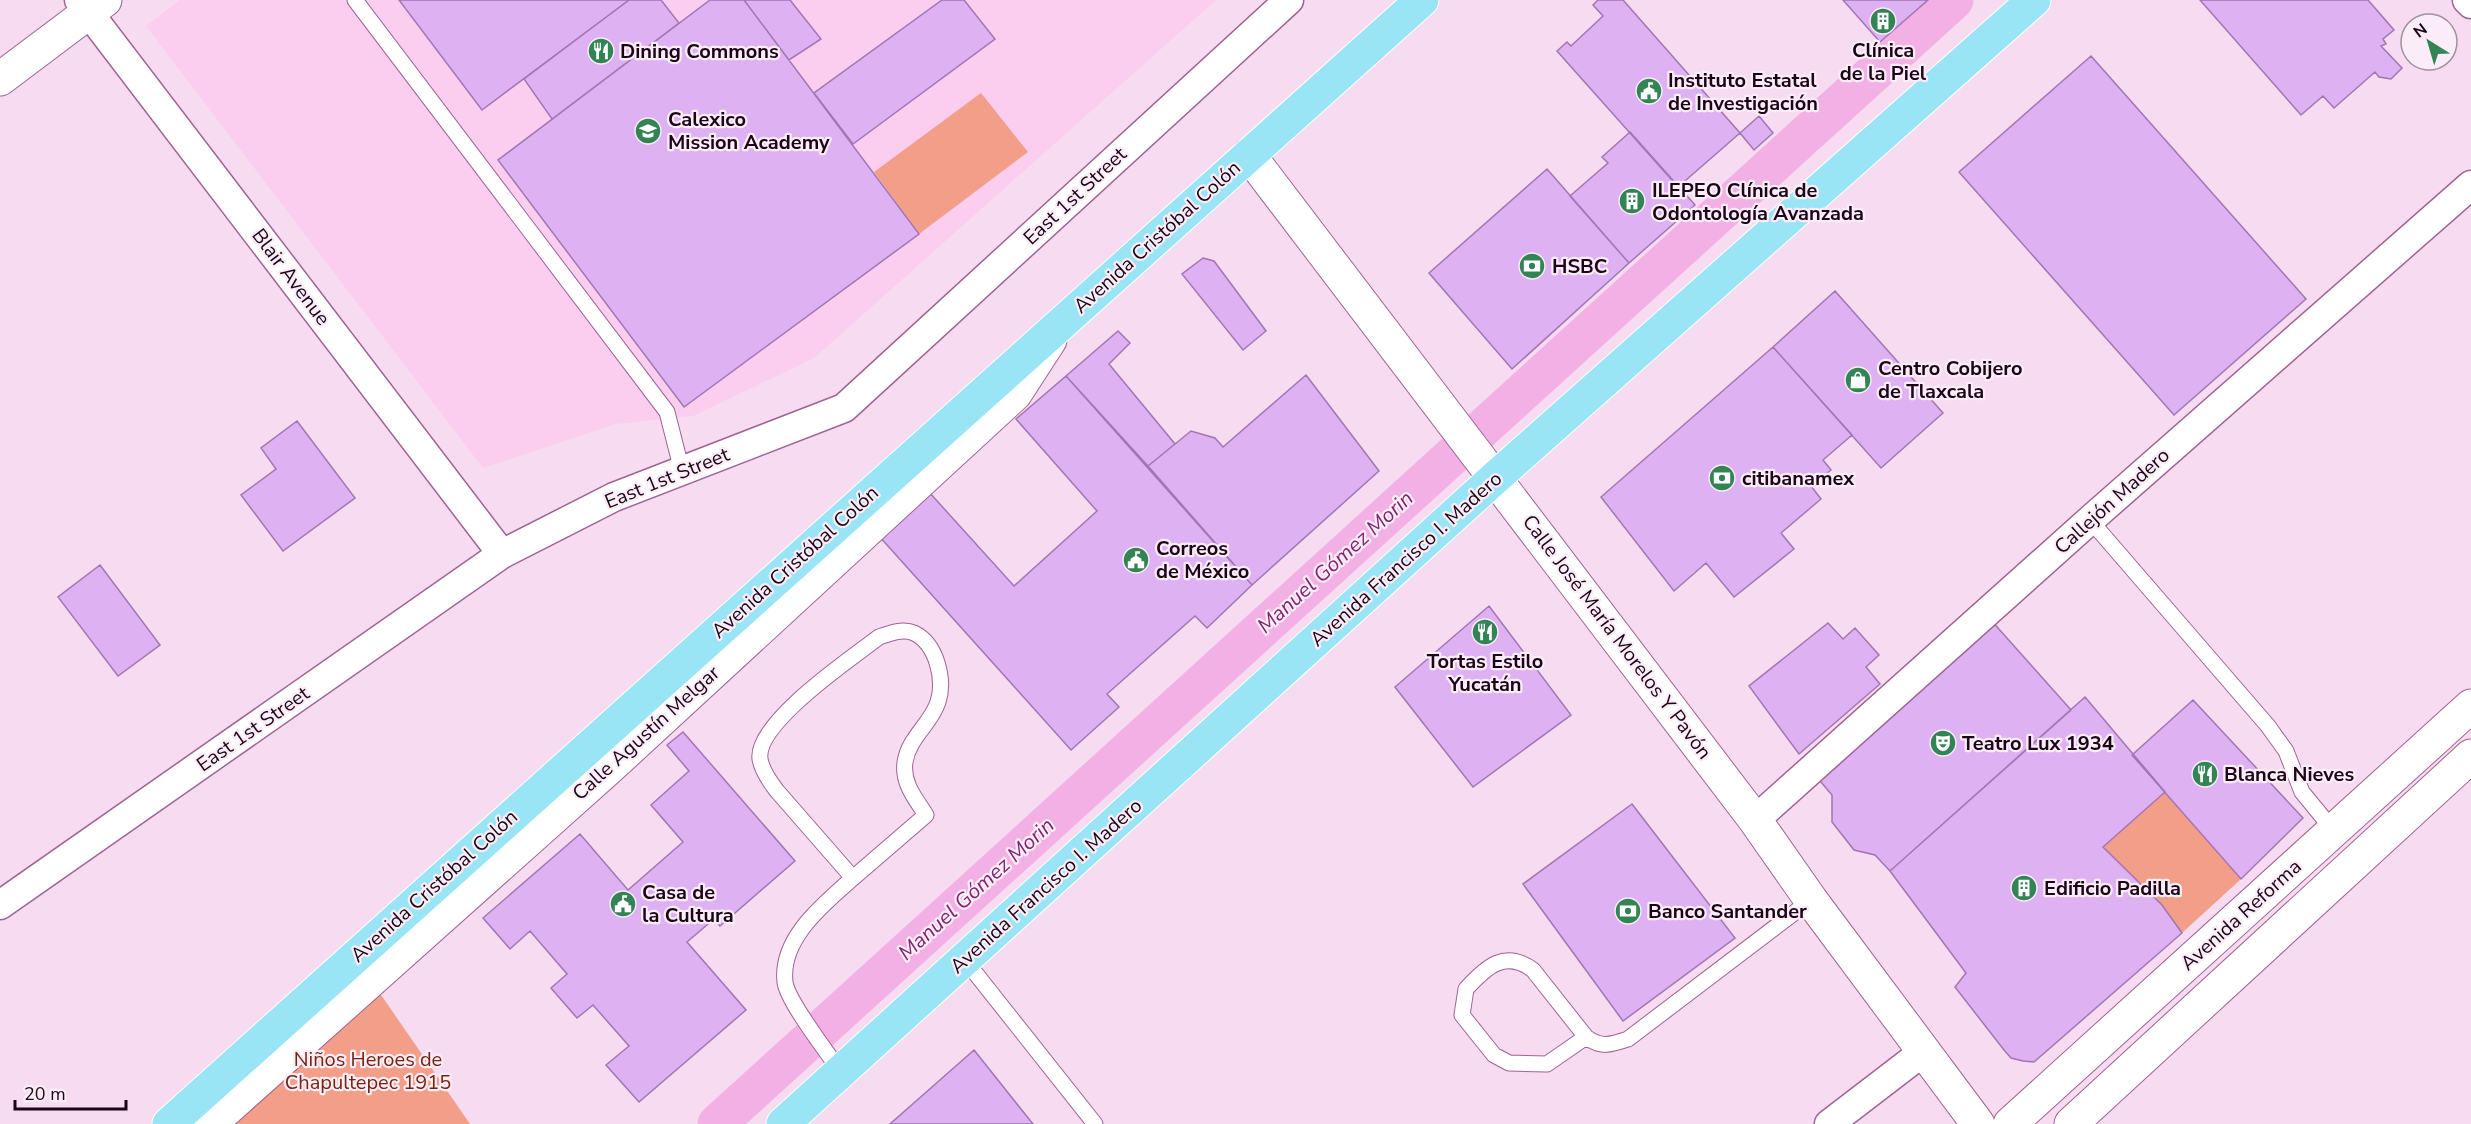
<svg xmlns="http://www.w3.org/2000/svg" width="2471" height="1124" font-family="'Nunito Sans',sans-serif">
<rect width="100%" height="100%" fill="#f7dbf0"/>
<!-- built -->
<path fill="#fbcef0" d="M180 0H1216L814 358 693 416 615 424 483 468 146 26Z"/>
<!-- green -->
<path fill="#f29e89" d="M981 93 1028 152 919 234 874 172Z
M2165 792 2241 879 2182 933 2162 905 2103 847Z
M377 989 470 1124H230Z"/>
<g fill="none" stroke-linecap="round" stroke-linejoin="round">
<!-- canal -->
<path stroke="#f3b0e4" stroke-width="39" d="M717 1124 1954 0"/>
</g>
<!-- building -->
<path fill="#deb1f3" stroke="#a176b4" stroke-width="1.5" d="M399 0H629L482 110Z
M629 0H661L679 23 552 119 524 79Z
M710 0H744L919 234 684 407 498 160Z
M744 0H790L821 39 789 60Z
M942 0H964L995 39 853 144 814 93Z
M1598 0H1623L1740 133 1678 187 1557 51 1567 42 1571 46 1603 16 1593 5Z
M1843 0H1928L1880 42Z
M2200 0H2368L2394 30 2383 39 2386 44 2381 46 2402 68 2391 79 2379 77 2375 72 2334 108 2323 96 2301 115Z
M2091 56 2306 299 2174 415 1959 172Z
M1759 116 1773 133 1754 150 1740 133Z
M1630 132 1695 205 1629 263 1570 196 1608 163 1602 157Z
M1547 169 1629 263 1512 369 1429 273Z
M1203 258 1214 261 1266 331 1243 350 1182 274Z
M1835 291 1943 413 1881 468 1773 347Z
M1118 331 1130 343 1109 364 1175 444 1148 466 1066 376Z
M1773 347 1852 435 1823 460 1831 470 1811 486 1821 499 1781 533 1794 549 1734 597 1706 563 1674 591 1601 497Z
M1306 375 1379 471 1252 585 1148 466 1191 431 1215 438 1223 447Z
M1066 376 1252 585 1207 628 1195 616 1107 694 1119 707 1071 750 879 536 929 492 1014 586 1097 511 1016 419Z
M297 421 355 498 283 551 241 495 276 469 261 448Z
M100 565 160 645 118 676 58 597Z
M1489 606 1571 715 1473 787 1395 687Z
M1990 619 2071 710 1890 871 1875 855 1854 850 1832 822V795L1815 775Z
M1828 623 1843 639 1855 628 1879 655 1866 667 1880 684 1799 754 1749 686Z
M2085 697 2165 792 2103 847 2162 905 2182 933 2034 1062 2023 1061 2011 1058 2004 1050 1955 987 1966 973 1890 871Z
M2193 700 2303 818 2241 879 2132 755Z
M683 732 795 861 720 926 714 919 687 942 746 1010 639 1102 606 1065 629 1046 593 1005 577 1018 551 988 567 974 530 931 510 949 483 918 580 834 628 890 683 842 651 805 689 771 667 745Z
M1632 804 1735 938 1623 1021 1523 884Z
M974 1050 1033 1124H890Z"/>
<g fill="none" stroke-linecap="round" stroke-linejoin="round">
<defs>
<path id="service" d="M355 0 667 412 682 471
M2090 520 2268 726 2286 751 2302 792 2334 831
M965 960 1095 1124
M1586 1037 1547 1064 1509 1063 1494 1055 1462 1015 1466 989C1486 967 1505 949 1533 970L1586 1037C1601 1048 1610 1045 1628 1039L1811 900
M840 1071C828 1053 787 1001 785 982 780 938 824 904 853 878L777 791C770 782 762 771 760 759 755 723 852 658 879 637 890 633 903 628 914 633 937 644 945 680 938 702 931 724 909 737 905 762 902 783 915 798 926 815L853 878"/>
<path id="minor" d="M79 0 502 554
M2467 0 2471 4
M1755 820 2090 520 2471 185
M0 905 502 554 614 497 844 408 1289 0
M1829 1124 1923 1052"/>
<path id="tertiary" d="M0 79 105 0"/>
<path id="secondary" d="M1249 155 1755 820 1811 900 1978 1124
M210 1124 610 767 1015 394 1050 340
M2010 1124 2471 706
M2071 1124 2471 756"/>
<path id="primary" d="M169 1124 1422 0
M783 1124 1496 477 2034 0"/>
</defs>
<!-- service casing -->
<use href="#service" stroke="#a06393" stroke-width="17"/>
<!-- minor casing -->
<use href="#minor" stroke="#a06393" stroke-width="31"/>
<!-- tertiary casing -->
<use href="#tertiary" stroke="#a06393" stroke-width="35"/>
<!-- secondary casing -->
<use href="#secondary" stroke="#a06393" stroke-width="35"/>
<!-- primary casing -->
<use href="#primary" stroke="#fff" stroke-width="35"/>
<!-- service -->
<use href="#service" stroke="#fff" stroke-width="15"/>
<!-- minor -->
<use href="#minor" stroke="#fff" stroke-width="28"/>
<!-- tertiary -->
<use href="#tertiary" stroke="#fff" stroke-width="33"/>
<!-- secondary -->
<use href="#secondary" stroke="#fff" stroke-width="33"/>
<!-- primary -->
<use href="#primary" stroke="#99e4f5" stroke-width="33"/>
</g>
<!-- icons -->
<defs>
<symbol id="building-disc" viewBox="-11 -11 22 22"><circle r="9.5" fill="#338455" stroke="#fbedf7"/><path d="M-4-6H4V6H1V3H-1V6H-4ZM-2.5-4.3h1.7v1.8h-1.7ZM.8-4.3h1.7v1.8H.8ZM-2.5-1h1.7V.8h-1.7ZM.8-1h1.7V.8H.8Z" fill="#fff"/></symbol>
<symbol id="restaurant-disc" viewBox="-11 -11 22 22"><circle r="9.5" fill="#338455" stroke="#fbedf7"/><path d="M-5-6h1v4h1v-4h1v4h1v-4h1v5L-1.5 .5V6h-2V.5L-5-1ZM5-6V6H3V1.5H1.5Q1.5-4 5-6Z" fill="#fff"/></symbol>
<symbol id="civic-disc" viewBox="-11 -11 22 22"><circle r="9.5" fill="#338455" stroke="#fbedf7"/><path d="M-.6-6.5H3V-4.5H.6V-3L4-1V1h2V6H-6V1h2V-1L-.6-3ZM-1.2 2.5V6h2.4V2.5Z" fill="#fff"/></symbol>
<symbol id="school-disc" viewBox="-11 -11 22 22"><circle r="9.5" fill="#338455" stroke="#fbedf7"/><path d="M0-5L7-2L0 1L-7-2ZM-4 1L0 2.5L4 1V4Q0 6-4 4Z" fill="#fff"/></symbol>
<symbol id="bank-disc" viewBox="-11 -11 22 22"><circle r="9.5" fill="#338455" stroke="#fbedf7"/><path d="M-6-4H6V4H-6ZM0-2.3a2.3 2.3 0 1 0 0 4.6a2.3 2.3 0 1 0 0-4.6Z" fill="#fff"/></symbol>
<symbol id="shop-disc" viewBox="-11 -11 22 22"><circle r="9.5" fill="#338455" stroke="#fbedf7"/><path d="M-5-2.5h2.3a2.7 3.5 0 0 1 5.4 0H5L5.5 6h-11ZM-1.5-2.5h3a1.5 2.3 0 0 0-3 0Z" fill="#fff"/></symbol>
<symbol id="theatre-disc" viewBox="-11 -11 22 22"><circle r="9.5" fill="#338455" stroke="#fbedf7"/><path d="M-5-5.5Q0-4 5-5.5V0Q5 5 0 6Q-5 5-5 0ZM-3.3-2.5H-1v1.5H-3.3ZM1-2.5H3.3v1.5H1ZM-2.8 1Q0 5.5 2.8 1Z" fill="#fff"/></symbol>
</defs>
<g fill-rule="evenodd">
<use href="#building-disc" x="1868" y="6" width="30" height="30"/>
<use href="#restaurant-disc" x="586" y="36" width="30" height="30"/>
<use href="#civic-disc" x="1634" y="76" width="30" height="30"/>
<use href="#school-disc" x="633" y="116" width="30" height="30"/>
<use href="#building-disc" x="1617" y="186" width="30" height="30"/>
<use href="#bank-disc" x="1517" y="251" width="30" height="30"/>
<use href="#shop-disc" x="1843" y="365" width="30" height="30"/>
<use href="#bank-disc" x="1707" y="463" width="30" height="30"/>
<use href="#civic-disc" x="1121" y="545" width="30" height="30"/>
<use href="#restaurant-disc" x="1470" y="617" width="30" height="30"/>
<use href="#theatre-disc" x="1928" y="728" width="30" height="30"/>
<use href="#restaurant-disc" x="2190" y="759" width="30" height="30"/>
<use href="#building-disc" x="2009" y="873" width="30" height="30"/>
<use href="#civic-disc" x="608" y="889" width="30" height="30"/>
<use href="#bank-disc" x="1613" y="896" width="30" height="30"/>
</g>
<g text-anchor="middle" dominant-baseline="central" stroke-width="4.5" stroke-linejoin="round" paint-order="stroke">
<!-- poi labels -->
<g font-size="20" font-weight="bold" fill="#1b0517" stroke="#fbedf7" text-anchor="start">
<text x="1883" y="50" text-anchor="middle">Clínica<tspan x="1883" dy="23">de la Piel</tspan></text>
<text x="620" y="51">Dining Commons</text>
<text x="1668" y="80">Instituto Estatal<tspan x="1668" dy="23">de Investigación</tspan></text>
<text x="668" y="119">Calexico<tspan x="668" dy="23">Mission Academy</tspan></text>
<text x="1652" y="190">ILEPEO Clínica de<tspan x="1652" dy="23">Odontología Avanzada</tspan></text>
<text x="1552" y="266">HSBC</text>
<text x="1878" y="368">Centro Cobijero<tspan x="1878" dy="23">de Tlaxcala</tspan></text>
<text x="1742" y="478">citibanamex</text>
<text x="1156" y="548">Correos<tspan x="1156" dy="23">de México</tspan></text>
<text x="1485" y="661" text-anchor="middle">Tortas Estilo<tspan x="1485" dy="23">Yucatán</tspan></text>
<text x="1962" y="743">Teatro Lux 1934</text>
<text x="2224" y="774">Blanca Nieves</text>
<text x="2044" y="888">Edificio Padilla</text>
<text x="642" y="892">Casa de<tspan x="642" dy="23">la Cultura</tspan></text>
<text x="1648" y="911">Banco Santander</text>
</g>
<!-- street labels -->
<g font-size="20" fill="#1b0517" stroke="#fbedf7">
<text transform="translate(1075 196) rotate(-43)">East 1st Street</text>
<text transform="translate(1157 237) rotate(-42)">Avenida Cristóbal Colón</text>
<text transform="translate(291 277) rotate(53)">Blair Avenue</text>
<text transform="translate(667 478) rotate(-22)">East 1st Street</text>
<text transform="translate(2112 501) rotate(-42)">Callejón Madero</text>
<text transform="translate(1406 559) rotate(-42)">Avenida Francisco I. Madero</text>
<text transform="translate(795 562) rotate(-42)">Avenida Cristóbal Colón</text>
<text transform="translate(1617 637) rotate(53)">Calle José María Morelos Y Pavón</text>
<text transform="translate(253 729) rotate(-35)">East 1st Street</text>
<text transform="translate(646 733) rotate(-42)">Calle Agustín Melgar</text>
<text transform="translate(434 886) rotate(-42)">Avenida Cristóbal Colón</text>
<text transform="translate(1046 886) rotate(-42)">Avenida Francisco I. Madero</text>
<text transform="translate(2241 915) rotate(-42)">Avenida Reforma</text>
</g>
<!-- park labels -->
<g font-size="20" fill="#76240f" stroke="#fbedf7">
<text x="368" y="1059">Niños Heroes de<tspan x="368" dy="23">Chapultepec 1915</tspan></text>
</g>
<!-- water labels -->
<g font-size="21" font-style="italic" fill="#822273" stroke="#fbedf7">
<text transform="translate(1335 562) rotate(-42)">Manuel Gómez Morin</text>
<text transform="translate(976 889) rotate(-42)">Manuel Gómez Morin</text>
</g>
</g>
<!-- north arrow -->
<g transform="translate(2429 42) rotate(323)"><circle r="28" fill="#fbedf7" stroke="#a1909d" stroke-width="1.5"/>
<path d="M0-4.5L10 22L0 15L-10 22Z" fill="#338455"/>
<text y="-9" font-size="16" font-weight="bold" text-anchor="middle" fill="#1b0517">N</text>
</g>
<!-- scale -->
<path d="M15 1100v9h111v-9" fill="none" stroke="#1b0517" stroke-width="3"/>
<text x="24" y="1100" font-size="18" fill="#1b0517" stroke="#fbedf7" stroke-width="4.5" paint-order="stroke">20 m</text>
</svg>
